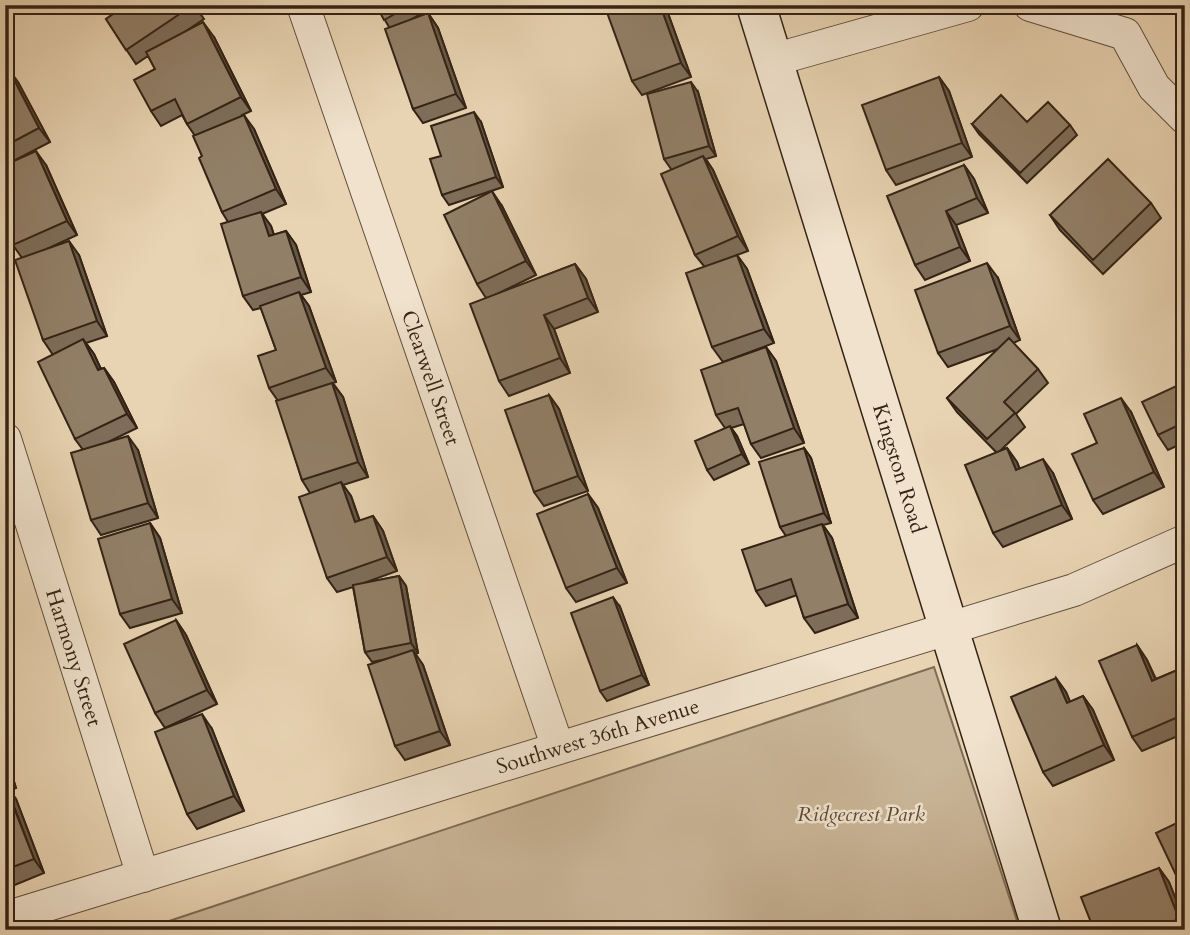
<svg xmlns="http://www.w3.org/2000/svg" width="1190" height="935" font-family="Cardo,serif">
<rect width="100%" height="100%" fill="#e8d3b2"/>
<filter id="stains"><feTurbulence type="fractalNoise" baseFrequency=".00286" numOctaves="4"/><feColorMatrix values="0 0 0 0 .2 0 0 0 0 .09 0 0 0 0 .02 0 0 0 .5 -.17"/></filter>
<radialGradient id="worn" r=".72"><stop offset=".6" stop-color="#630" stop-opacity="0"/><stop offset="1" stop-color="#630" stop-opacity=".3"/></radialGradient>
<!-- green -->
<path fill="#c9b597" stroke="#7e6c56" stroke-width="2" d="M934 667 1020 930H142Z"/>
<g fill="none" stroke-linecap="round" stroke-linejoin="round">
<defs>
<g id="street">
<path id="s1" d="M303 5 558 748"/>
<path d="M1030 5 1125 34 1154 87 1185 118"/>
<path d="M773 60 968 5"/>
<path id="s2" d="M5 439 143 876"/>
<path id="s3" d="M5 918 1074 590 1185 541"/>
</g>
<g id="secondary">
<path id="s4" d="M756 5 1042 930"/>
</g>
</defs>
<!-- street casing -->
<use href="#street" stroke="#614f3c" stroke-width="34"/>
<!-- secondary casing -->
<use href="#secondary" stroke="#342315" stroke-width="41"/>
<!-- street -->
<use href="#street" stroke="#f0e2cd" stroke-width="32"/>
<!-- secondary -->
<use href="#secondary" stroke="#f0e2cd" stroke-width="38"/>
</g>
<!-- wall -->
<path fill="#7e6d59" stroke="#342315" stroke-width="2" d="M126 5H194L204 19 183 33 214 37 251 111 242 115 254 129 286 204 262 214 271 226 274 235 286 231 296 245 311 292 301 295 309 306 336 382 333 383 343 397 368 477 343 485 351 496 360 521 373 516 383 531 397 571 364 583 399 576 406 586 418 653 415 654 423 665 450 745 405 760 395 746 387 659 372 662 365 652 353 587 337 592 327 578 310 493 302 480 278 401 269 388 276 350 261 308 253 310 243 296 228 222 222 212 195 136 187 124 182 115 161 126 151 111 155 69 148 56 136 64 106 19Z
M376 5H429L431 8 410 20 428 13 438 28 466 108 423 123 413 109 389 27Z
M665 5 691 77 642 95 632 81Z
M1167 5H1185L1184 19Z
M5 69 18 82 50 142 17 159 46 165 77 235 49 248 79 255 107 336 86 343 94 354 101 369 104 368 114 382 137 428 110 441 138 450 158 518 101 535 91 520 83 450 75 439 53 355 43 340 22 258 13 245 5 227Z
M939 77 949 91 972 157 896 185 886 170Z
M698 92 716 156 706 159 713 170 748 251 737 255 747 269 774 343 723 362 712 347 704 266 695 255 671 169 664 159Z
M481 122 503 187 449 205 442 195 441 156Z
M972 124 1070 125 1077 135 1027 183 979 134Z
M964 165 974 179 988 213 956 225 970 261 925 280 915 265Z
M1151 203 1161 218 1103 274 1060 230 1050 215Z
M502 206 536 275 495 295 575 264 586 279 598 312 554 329 570 373 509 396 499 381 486 298 477 284Z
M998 278 1020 340 1013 343 1038 369 1048 383 1016 414 1025 427 1000 451 1007 448 1017 462 1019 468 1053 473 1072 519 1003 547 993 533 996 452 957 412 947 398 998 349 948 367 938 353Z
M766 347 776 361 804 443 761 458 751 444 744 424 731 428 737 436 749 464 714 480 707 470 725 428 716 415Z
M1185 382V442L1168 450 1158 435Z
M549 395 559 409 588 491 544 506 534 492Z
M1131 412 1164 487 1103 514 1093 500 1097 443Z
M804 448 811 458 831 523 823 525 832 538 858 618 815 633 804 618 797 595 766 606 756 591 786 536 780 527Z
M588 494 598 508 627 583 576 602 566 588Z
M150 523 160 538 182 613 130 628 120 614Z
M620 607 649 685 607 701 600 691Z
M176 620 186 635 217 704 165 728 155 713Z
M1137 645 1147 660 1156 679 1182 668 1185 672V733L1142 751 1132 737Z
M1056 678 1066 692 1070 702 1083 696 1093 710 1114 760 1053 786 1043 772Z
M212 729 244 811 197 829 187 814Z
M5 752 16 788 9 790 16 799 44 873 5 889Z
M1159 868 1169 882 1185 923V930H1094Z"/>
<!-- shaded-wall -->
<path fill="#665948" stroke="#342315" stroke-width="2" d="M660 5H665L691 77 681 63Z
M1175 5H1185L1184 19Z
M428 13 438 28 466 108 456 94Z
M203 22 214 37 251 111 241 97Z
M8 68 18 82 50 142 39 128Z
M939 77 949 91 972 157 962 143Z
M691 82 698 92 716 156 709 146Z
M474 112 481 122 503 187 496 177Z
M244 115 254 129 286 204 276 189Z
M36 151 46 165 77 235 67 221Z
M703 156 713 170 748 251 738 236Z
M964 165 974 179 988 213 977 198Z
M492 191 502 206 536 275 526 261Z
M946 211 956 225 970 261 960 247Z
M261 212 271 226 279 251 269 236Z
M286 231 296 245 311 292 301 277Z
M69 241 79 255 107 336 97 321Z
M737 255 747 269 774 343 764 329Z
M987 263 998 278 1020 340 1010 326Z
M575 264 586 279 598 312 588 298Z
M299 292 309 306 336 382 326 368Z
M544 315 554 329 570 373 560 358Z
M83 339 94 354 108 385 98 370Z
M766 347 776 361 804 443 794 428Z
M104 368 114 382 137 428 127 414Z
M332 383 343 397 368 477 358 462Z
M549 395 559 409 588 491 578 476Z
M1121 398 1131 412 1164 487 1154 472Z
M730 426 737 436 749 464 742 454Z
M128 436 138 450 158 518 148 503Z
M804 448 811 458 831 523 824 513Z
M1007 448 1017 462 1026 484 1016 470Z
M1043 459 1053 473 1072 519 1062 505Z
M341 482 351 496 365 537 355 522Z
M588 494 598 508 627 583 617 568Z
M373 516 383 531 397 571 387 557Z
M150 523 160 538 182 613 172 599Z
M822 524 832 538 858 618 848 604Z
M399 576 406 586 418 653 411 643Z
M613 597 620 607 649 685 642 675Z
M176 620 186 635 217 704 207 690Z
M1137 645 1147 660 1162 695 1152 681Z
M413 650 423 665 450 745 440 731Z
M1056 678 1066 692 1077 718 1067 703Z
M1083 696 1093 710 1114 760 1104 745Z
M202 714 212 729 244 811 234 796Z
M5 752 16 788 5 770Z
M6 785 16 799 44 873 34 859Z
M1159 868 1169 882 1185 923V928L1179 919Z"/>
<!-- building -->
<path fill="#927f67" stroke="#342315" stroke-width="2" d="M126 5H193L126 50 106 19Z
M376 5H411L384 20Z
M609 5H660L681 63 632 81 605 7Z
M428 13 456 94 413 109 385 29Z
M203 22 241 97 187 124 175 99 151 111 134 80 155 69 146 52Z
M8 68 39 128 5 146V69Z
M939 77 962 143 886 170 862 105Z
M691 82 709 146 664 159 647 94Z
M1001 95 1027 122 1048 102 1070 125 1020 173 972 124Z
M474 112 496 177 442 195 430 159 441 156 431 126Z
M244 115 276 189 222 212 199 158 202 156 193 136Z
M36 151 67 221 13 245 5 227V165Z
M703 156 738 236 695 255 661 174Z
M1108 159 1151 203 1093 260 1050 215Z
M964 165 977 198 946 211 960 247 915 265 887 196Z
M492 191 526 261 477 284 444 215Z
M261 212 269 236 286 231 301 277 243 296 221 224Z
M69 241 97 321 43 340 15 260Z
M737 255 764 329 712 347 686 273Z
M987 263 1010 326 938 353 915 290Z
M575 264 588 298 544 315 560 358 499 381 470 304Z
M299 292 326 368 269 388 258 356 276 350 260 306Z
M1009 338 1038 369 1004 402 1015 413 987 439 947 398Z
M83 339 98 370 104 368 127 414 75 439 38 362Z
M766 347 794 428 751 444 738 408 716 415 701 370Z
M1185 382V422L1158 435 1142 402Z
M332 383 358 462 302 480 276 401Z
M549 395 578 476 534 492 505 410Z
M1121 398 1154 472 1093 500 1072 454 1097 443 1084 414Z
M730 426 742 454 707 470 695 441Z
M128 436 148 503 91 520 71 453Z
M804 448 824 513 780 527 759 462Z
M1007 448 1016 470 1043 459 1062 505 993 533 965 465Z
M341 482 355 522 373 516 387 557 327 578 299 497Z
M588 494 617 568 566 588 537 514Z
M150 523 172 599 120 614 98 539Z
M822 524 848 604 804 618 791 579 756 591 742 550Z
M399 576 411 643 365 652 353 585Z
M613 597 642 675 600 691 571 613Z
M176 620 207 690 155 713 124 644Z
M1137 645 1152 681 1182 668 1185 674V714L1132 737 1099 661Z
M413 650 440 731 395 746 368 665Z
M1056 678 1067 703 1083 696 1104 745 1043 772 1011 697Z
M202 714 234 796 187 814 155 732Z
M5 785 34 859 5 870Z
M1185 819V894L1156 833Z
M1159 868 1179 919 1150 930H1094L1081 897Z"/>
<g text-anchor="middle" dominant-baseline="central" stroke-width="5" stroke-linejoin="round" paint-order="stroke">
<!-- street labels -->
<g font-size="21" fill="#342315" stroke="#f0e2cd">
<text stroke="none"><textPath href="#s1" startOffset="394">Clearwell Street</textPath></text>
<text stroke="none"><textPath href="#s4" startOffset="485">Kingston Road</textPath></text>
<text stroke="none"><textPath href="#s2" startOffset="229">Harmony Street</textPath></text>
<text stroke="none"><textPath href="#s3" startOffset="620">Southwest 36th Avenue</textPath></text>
</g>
<!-- park labels -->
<g font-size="21" font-style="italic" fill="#594836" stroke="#f0e2cd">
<text x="861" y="814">Ridgecrest Park</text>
</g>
</g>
<!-- margin -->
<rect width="1190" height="935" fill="none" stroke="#e8d3b2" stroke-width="28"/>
<rect x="7" y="7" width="1176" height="921" fill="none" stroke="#342315" stroke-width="3.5"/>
<rect x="14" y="14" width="1162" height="907" fill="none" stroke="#342315" stroke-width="2"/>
<rect width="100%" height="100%" filter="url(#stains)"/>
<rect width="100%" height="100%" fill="url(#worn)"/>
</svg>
